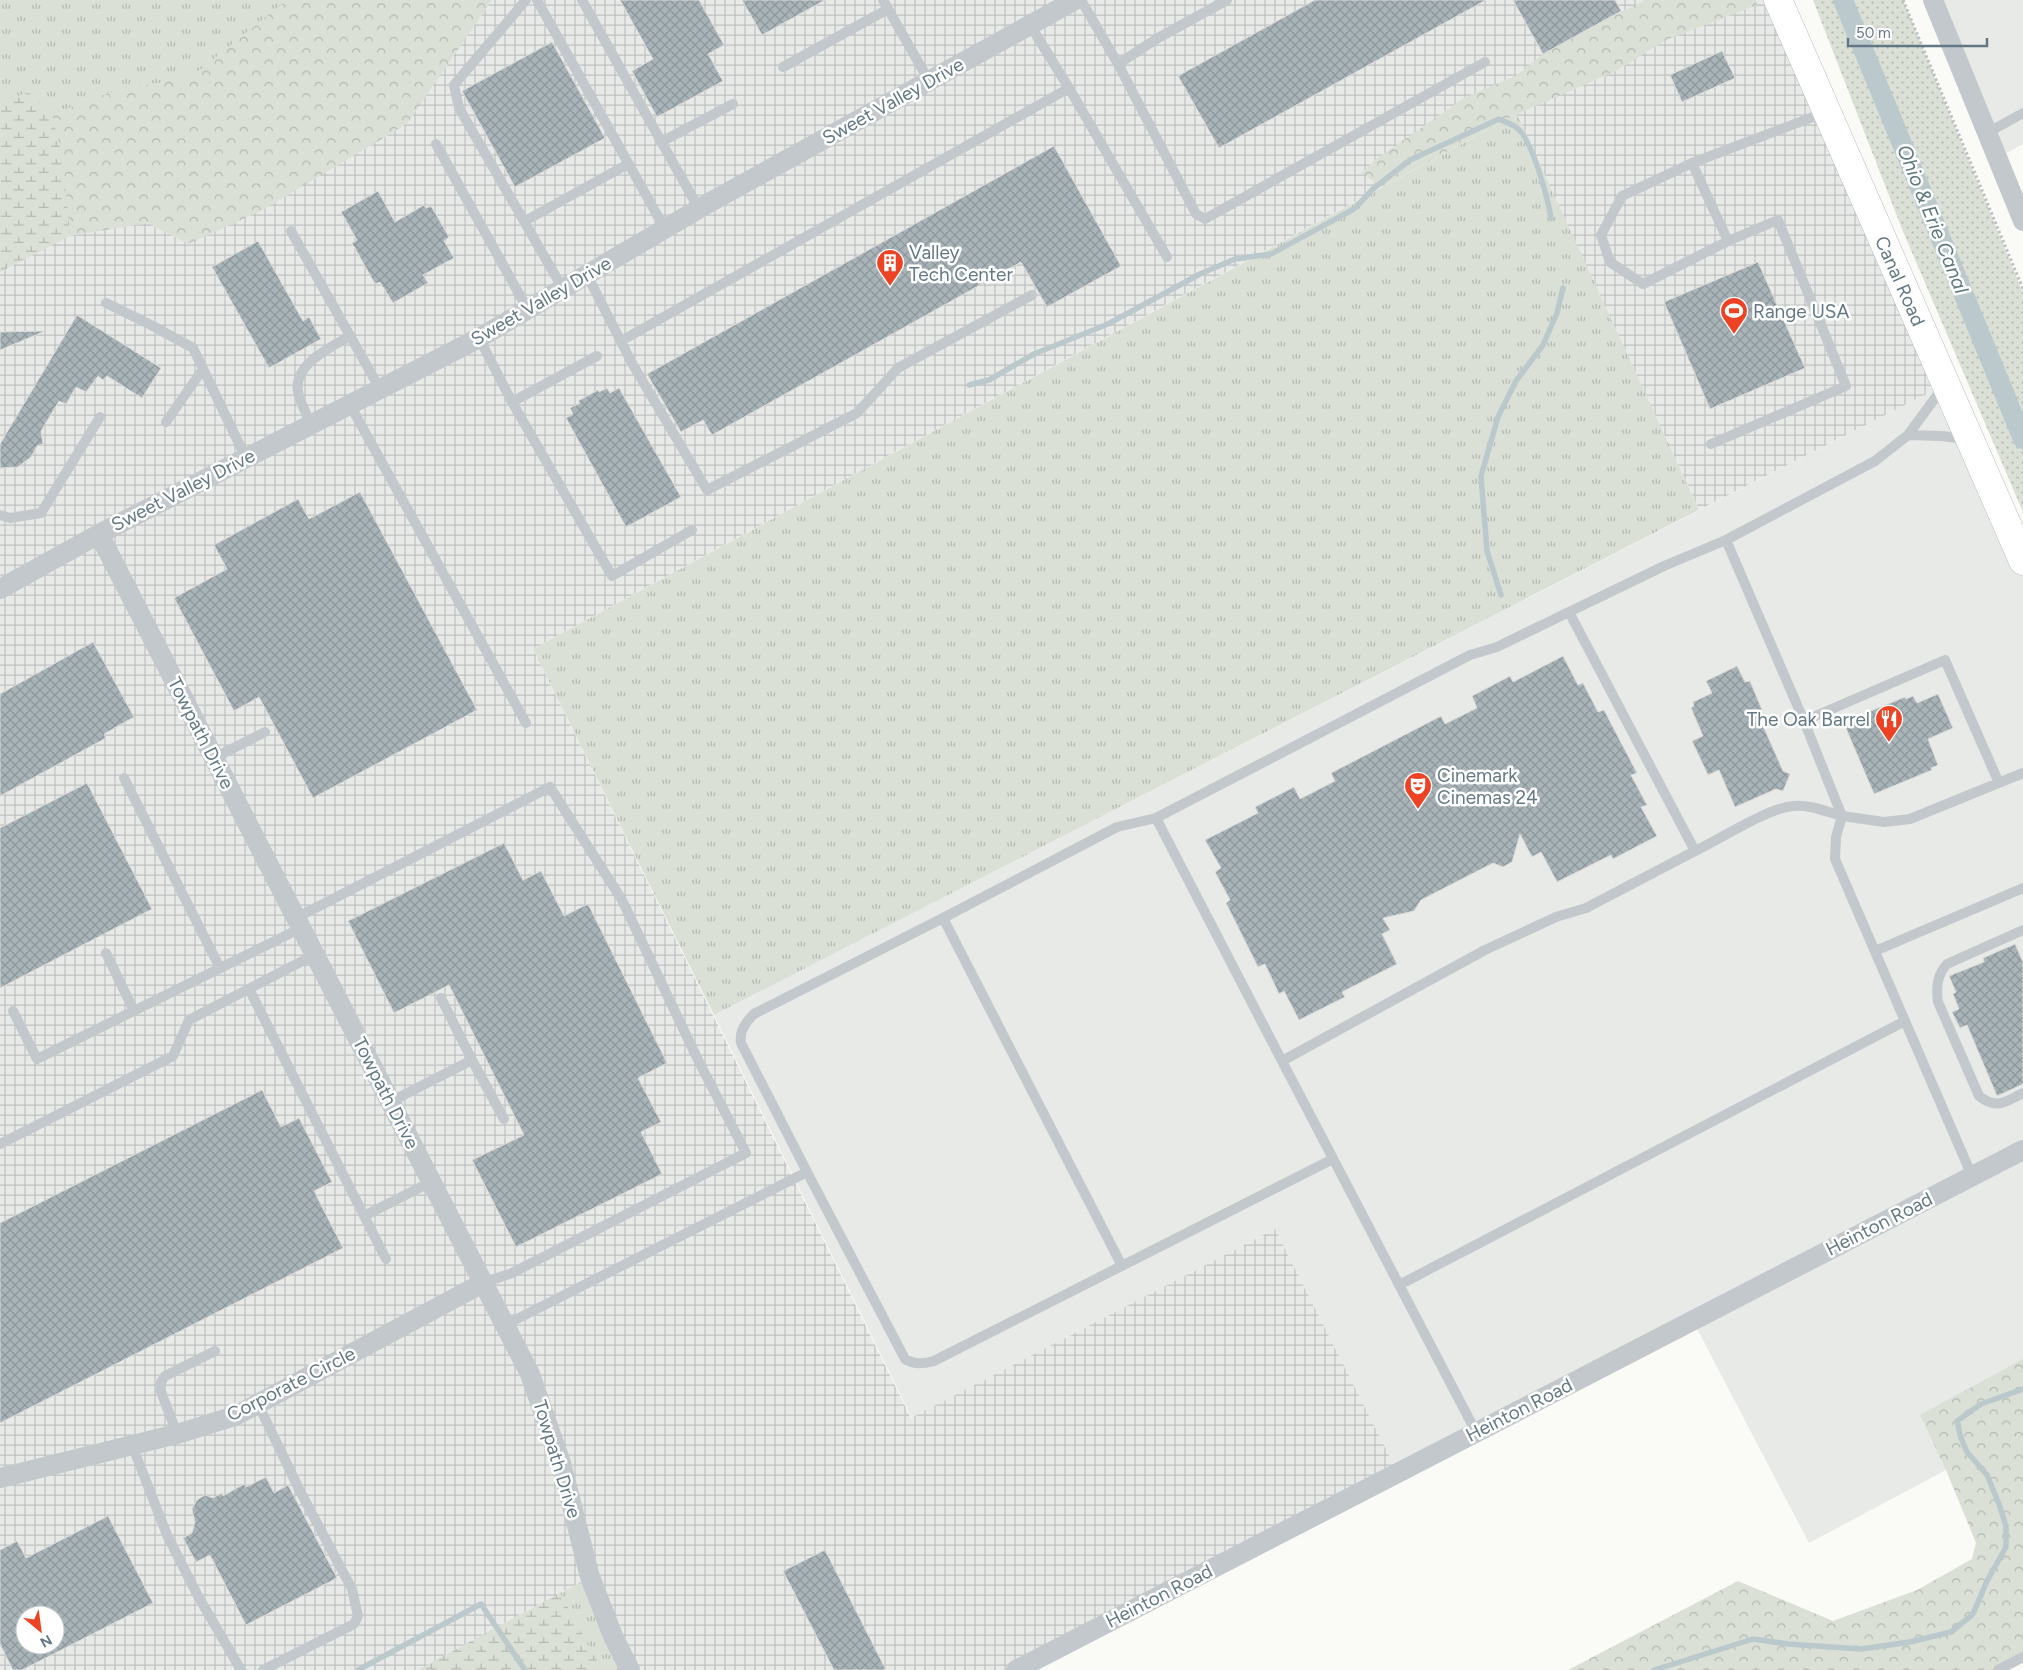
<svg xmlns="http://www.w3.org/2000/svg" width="2023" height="1670" font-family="Figtree,sans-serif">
<defs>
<pattern id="industrial-grid" width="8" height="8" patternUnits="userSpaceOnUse" patternTransform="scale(1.25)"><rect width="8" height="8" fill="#e8eae8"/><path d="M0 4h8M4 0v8" fill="none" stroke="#c0c2c2"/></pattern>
<pattern id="grass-tufts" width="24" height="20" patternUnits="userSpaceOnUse" patternTransform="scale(1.25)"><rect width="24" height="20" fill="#dae0d6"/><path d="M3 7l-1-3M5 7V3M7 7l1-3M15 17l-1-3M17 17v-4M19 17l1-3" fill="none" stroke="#b4bab3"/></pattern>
<pattern id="forest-crowns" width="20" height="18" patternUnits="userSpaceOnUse" patternTransform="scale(1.25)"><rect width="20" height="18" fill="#dae0d6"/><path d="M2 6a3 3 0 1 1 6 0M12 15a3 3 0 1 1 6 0" fill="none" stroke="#b4bab3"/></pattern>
<pattern id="wetland-marsh" width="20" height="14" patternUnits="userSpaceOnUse" patternTransform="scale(1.25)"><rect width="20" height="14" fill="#dae0d6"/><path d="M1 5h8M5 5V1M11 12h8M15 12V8" fill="none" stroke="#b4bab3"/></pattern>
<pattern id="park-dots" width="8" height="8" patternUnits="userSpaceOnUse" patternTransform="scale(1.25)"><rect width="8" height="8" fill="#dae0d6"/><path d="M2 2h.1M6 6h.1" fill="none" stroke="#b4bab3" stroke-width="1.8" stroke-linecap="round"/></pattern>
<pattern id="building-cross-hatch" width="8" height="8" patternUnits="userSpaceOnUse" patternTransform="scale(1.25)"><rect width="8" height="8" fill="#a9b4b9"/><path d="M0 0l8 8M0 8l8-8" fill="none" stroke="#8d979c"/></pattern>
</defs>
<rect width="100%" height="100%" fill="#fafaf7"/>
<!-- built -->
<path fill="#e8eae8" d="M1935 0H2023V144L1999 157Z
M1946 384 2023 561V1429L1809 1543 1693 1321 1398 1473 1275 1229 912 1418 714 1015Z"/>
<!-- industrial -->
<path fill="url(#industrial-grid)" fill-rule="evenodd" d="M438 0H1778L1946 384 1699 510 1516 114 533 649 911 1418 1275 1229 1398 1473 1015 1670H630L590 1577 418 1670H0V272L399 66ZM25 1615H55V1645H25Z"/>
<!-- grass -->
<path fill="url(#grass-tufts)" d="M0 0H438L399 66 0 272Z
M1517 114 1699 510 714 1015 533 649Z
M590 1577 630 1670H418Z"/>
<!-- forest -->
<path fill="url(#forest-crowns)" d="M287 0H492L407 124 259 212 188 244 148 223 70 236 63 161 52 114 117 90 191 77Z
M1646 0H1756L1757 5 1666 40 1616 71 1517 114 1382 187 1361 173 1376 159 1464 98 1517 75 1543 54 1612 16Z
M2023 1359V1657L1998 1670H1568L1738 1581 1833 1621 1917 1590 1972 1559 1976 1543 1946 1470 1920 1415Z"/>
<!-- wetland -->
<path fill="url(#wetland-marsh)" d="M28 92 52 114 63 161 70 236 0 272V103Z
M560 1593 602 1670H418Z"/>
<!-- park -->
<path fill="url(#park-dots)" d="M1813 0H1903L2023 293V512L1902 229Z"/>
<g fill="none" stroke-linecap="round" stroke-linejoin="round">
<!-- stream -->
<path stroke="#bbc9cc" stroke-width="5.5" d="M969 385 989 380 1034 354 1108 324 1200 274 1235 259 1271 254 1354 209 1373 189 1410 160 1499 119C1505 122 1512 124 1517 128 1532 139 1548 199 1551 218
M1501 595 1487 551 1481 476 1498 417 1516 381 1543 345 1557 313 1563 288
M358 1670 481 1604 525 1670
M1654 1670 1753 1639 1788 1644 1861 1649 1910 1642 1951 1632 1973 1614 1987 1581 2006 1547V1526L1999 1504 1987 1475 1967 1452 1961 1438 1957 1421 1981 1404 2023 1389"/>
<!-- canal -->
<path stroke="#bbc9cc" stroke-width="20" d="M1843 0 2023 439"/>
</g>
<!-- building -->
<path fill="url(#building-cross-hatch)" stroke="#dcdcd9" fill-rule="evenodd" d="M620 0H699L724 45 708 54 723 81 657 117 632 71 653 59Z
M742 0H825L762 35Z
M1315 0H1486L1219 148 1178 76Z
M1513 0H1615L1621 11 1543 54Z
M552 42 605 138 515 187 462 91Z
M1722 51 1735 78 1682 102 1670 75Z
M1054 146 1121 266 1047 307 1021 262 712 435 703 420 681 432 647 374Z
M378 191 395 222 424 205 426 208 431 206 449 237 444 241 454 258 423 275 428 283 393 303 380 282 375 284 352 243 357 240 341 212Z
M258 241 303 321 309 317 321 339 269 368 212 267Z
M1758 262 1805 368 1710 409 1664 302Z
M77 315 161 368 142 398 107 376 103 380 98 376 86 392 76 387 66 404 59 401 41 431 43 444 37 446 31 457 18 467 0 468V444Z
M43 331V332L0 350V332Z
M607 388 610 393 619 388 681 497 626 527 566 418 573 414 570 408 580 403 578 401 598 390 599 392Z
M360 492 477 710 313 798 259 697 234 711 174 598 227 569 214 545 298 499 309 519Z
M93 642 134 717 104 734 106 738 0 796V694Z
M1563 656 1578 685 1583 683 1598 712 1604 710 1637 773 1631 775 1647 805 1641 807 1657 836 1613 859 1611 855 1557 882 1541 852 1532 857 1520 834 1512 862 1503 867 1493 863 1421 900 1414 911 1383 918 1390 930 1382 934 1397 964 1342 992 1345 997 1299 1020 1284 991 1279 994 1265 964 1258 967 1226 903 1230 900 1215 872 1221 868 1205 840 1258 813 1255 807 1294 787 1300 799 1335 781 1331 773 1441 716 1445 724 1477 708 1472 696 1510 676 1513 682Z
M1737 666 1745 682 1750 681 1765 717 1760 719 1783 771 1790 774 1783 791 1776 789 1735 807 1719 770 1708 775 1692 741 1703 736 1691 708 1694 706 1693 702 1712 693 1706 681Z
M1938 694 1953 728 1928 739 1938 765 1931 768 1932 770 1874 794 1845 726 1852 722 1851 719 1905 697 1906 699 1913 696 1917 703Z
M87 783 152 909 0 988V828Z
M504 843 523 880 541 871 564 916 588 904 667 1063 638 1078 661 1122 641 1132 662 1174 516 1247 472 1160 524 1135 449 985 394 1013 348 921Z
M2015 944 2023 962V1084L1997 1096 1967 1025 1960 1028 1952 1012 1959 1009 1953 994 1956 992 1949 976 1984 962 1983 958Z
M262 1090 281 1127 299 1118 332 1182 314 1191 343 1248 0 1423V1223Z
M266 1477 274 1493 288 1485 337 1578 246 1625 210 1555 196 1562 183 1538 192 1533 195 1522 192 1509 197 1500 205 1495 213 1498 222 1493 223 1496 244 1484 246 1487Z
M108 1516 153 1603 22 1670H13L0 1644V1550L17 1541 26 1558ZM25 1615H55V1645H25Z
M825 1550 886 1670H834L783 1571Z"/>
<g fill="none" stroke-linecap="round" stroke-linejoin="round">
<defs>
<path id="secondary" d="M1778 0 2023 561"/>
</defs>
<!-- secondary casing -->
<use href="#secondary" stroke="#b7bec2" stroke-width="29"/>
<!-- path -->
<path stroke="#bdc1c3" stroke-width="3" stroke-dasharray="2.5 2.5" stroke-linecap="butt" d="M1903 0 2023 289"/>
<!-- lane -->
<path stroke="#c3c8cc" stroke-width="10" d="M526 0 454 85 459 108 563 289
M537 0 665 229
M582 0 699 209
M883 0 929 81
M1081 0 1118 64
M1227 0 1158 38 1118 64 1196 214 1205 219 1485 62
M1030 25 1069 88
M783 67 888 9
M1987 133 2023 113
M661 142 733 104
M436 144 528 310
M1692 163 1622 196 1601 235 1610 262 1643 284 1728 241 1692 163 1826 112
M525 221 628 164
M291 231 380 389
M587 275 633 365 707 490 857 413 898 368 1032 295
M106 303 151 325 193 348 246 458
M479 338 512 402 612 576 692 530
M621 341 1069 88 1167 257
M512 402 597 356
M350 405 526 723
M166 422 203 369
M311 425C307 414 300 403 298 392 293 364 331 347 350 336
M1908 435 1941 436 1966 439
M1711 444 1846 386 1778 220 1728 241
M0 515 10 518 41 513 100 417
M1726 540 1664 566 1569 612 1695 851C1720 839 1768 808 1793 806 1809 804 1827 812 1842 816
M1804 721 1726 540 1875 461 1908 435 1944 386
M214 758 265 732
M124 778 220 968
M1842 816 1804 721 1945 660 1999 783
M1156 818 1470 655 1497 647 1569 612
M296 918 550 787 622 900 698 1060 746 1153 512 1273 483 1283
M943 918 1117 827 1156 818 1282 1061
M2023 930 1947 964C1937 975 1936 987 1938 1002L1979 1096C1997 1110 2005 1102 2023 1093
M1875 951 2023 888
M106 953 134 1011
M249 989 386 1259
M441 998 472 1060
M13 1011 37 1059 301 928
M390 1102 472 1060 504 1119
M0 1144 173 1056 189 1020 314 955
M807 1172 741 1043C739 1031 746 1022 754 1014L943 918 1122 1266
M1972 1176 1835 859 1836 837 1842 816 1884 822 1910 819 2023 773
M364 1216 431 1182
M1399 1285 1905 1021
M505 1325 807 1172 905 1359C914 1365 924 1364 934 1361L1333 1159
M258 1404 299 1489 352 1589 358 1616 354 1624 263 1670
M1476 1432 1282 1061 1485 950 1556 917 1586 908 1695 851
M177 1434 160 1389 161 1382 165 1376 215 1351
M132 1445 167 1535 198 1596 241 1670
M1998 1670 2023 1657"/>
<!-- street -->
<path stroke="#c3c8cc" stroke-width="20" d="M1933 0 2023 221
M99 534 530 1374 561 1463 590 1577 613 1636 630 1670
M0 589 99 534 479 338 707 204 1075 0
M0 1478 177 1434 235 1416 483 1283
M1016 1670 2023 1150"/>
<!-- secondary -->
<use href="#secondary" stroke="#fff" stroke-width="28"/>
</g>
<!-- icons -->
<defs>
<symbol id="building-pin" viewBox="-11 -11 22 30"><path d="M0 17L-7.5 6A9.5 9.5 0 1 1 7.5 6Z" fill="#ed4324" stroke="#fff"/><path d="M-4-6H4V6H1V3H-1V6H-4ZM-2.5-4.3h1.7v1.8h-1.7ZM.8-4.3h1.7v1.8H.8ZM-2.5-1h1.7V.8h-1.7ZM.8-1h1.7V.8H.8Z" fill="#fff"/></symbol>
<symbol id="stadium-pin" viewBox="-11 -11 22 30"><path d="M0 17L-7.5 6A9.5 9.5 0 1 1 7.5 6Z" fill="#ed4324" stroke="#fff"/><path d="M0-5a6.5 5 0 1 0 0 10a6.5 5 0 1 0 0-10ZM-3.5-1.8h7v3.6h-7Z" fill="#fff"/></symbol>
<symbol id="restaurant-pin" viewBox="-11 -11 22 30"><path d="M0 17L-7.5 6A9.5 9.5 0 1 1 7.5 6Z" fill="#ed4324" stroke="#fff"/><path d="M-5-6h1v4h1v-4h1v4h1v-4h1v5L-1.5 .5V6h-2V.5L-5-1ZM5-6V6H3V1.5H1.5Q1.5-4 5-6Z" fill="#fff"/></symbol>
<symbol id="theatre-pin" viewBox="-11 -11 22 30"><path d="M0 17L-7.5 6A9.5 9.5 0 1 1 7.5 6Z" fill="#ed4324" stroke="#fff"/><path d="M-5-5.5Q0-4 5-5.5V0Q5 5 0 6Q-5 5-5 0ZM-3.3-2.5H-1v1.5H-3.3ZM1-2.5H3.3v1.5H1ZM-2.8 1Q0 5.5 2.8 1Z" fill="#fff"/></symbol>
</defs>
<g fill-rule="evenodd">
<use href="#building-pin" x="874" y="247" width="32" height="43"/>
<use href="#stadium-pin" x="1718" y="295" width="32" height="43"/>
<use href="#restaurant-pin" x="1873" y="703" width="32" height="43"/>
<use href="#theatre-pin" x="1402" y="770" width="32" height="43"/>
</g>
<g text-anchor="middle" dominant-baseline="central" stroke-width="5" stroke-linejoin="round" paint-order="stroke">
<!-- street labels -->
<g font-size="19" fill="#637884" stroke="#fff">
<text transform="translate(893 101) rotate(-29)">Sweet Valley Drive</text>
<text transform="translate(1900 281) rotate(66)">Canal Road</text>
<text transform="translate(541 301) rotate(-30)">Sweet Valley Drive</text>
<text transform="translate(183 490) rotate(-27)">Sweet Valley Drive</text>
<text transform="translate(201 733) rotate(63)">Towpath Drive</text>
<text transform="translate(386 1093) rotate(63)">Towpath Drive</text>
<text transform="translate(1879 1224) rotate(-27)">Heinton Road</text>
<text transform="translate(291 1384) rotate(-27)">Corporate Circle</text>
<text transform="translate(1519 1410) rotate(-27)">Heinton Road</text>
<text transform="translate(557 1459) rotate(73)">Towpath Drive</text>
<text transform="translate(1159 1596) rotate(-27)">Heinton Road</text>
</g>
<!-- poi labels -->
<g font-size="19" fill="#637884" stroke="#fff" text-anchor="start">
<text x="909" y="252">Valley<tspan x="909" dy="22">Tech Center</tspan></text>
<text x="1753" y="311">Range USA</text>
<text x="1870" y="719" text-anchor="end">The Oak Barrel</text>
<text x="1437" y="775">Cinemark<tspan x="1437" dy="22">Cinemas 24</tspan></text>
</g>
<!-- water labels -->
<g font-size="20" font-style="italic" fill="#5e787e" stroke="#fff">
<text transform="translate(1933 219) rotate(68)">Ohio &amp; Erie Canal</text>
</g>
</g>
<!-- north arrow -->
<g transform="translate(40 1630) rotate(151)"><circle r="24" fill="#ffffff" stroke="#c1c9ce"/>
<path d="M0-4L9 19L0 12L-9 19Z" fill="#ed4324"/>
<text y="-8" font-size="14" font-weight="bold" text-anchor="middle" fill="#637884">N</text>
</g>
<!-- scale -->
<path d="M1848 38v8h139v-8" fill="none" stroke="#637884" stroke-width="2.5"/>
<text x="1856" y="38" font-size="15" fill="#637884" stroke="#ffffff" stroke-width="4" paint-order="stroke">50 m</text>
</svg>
